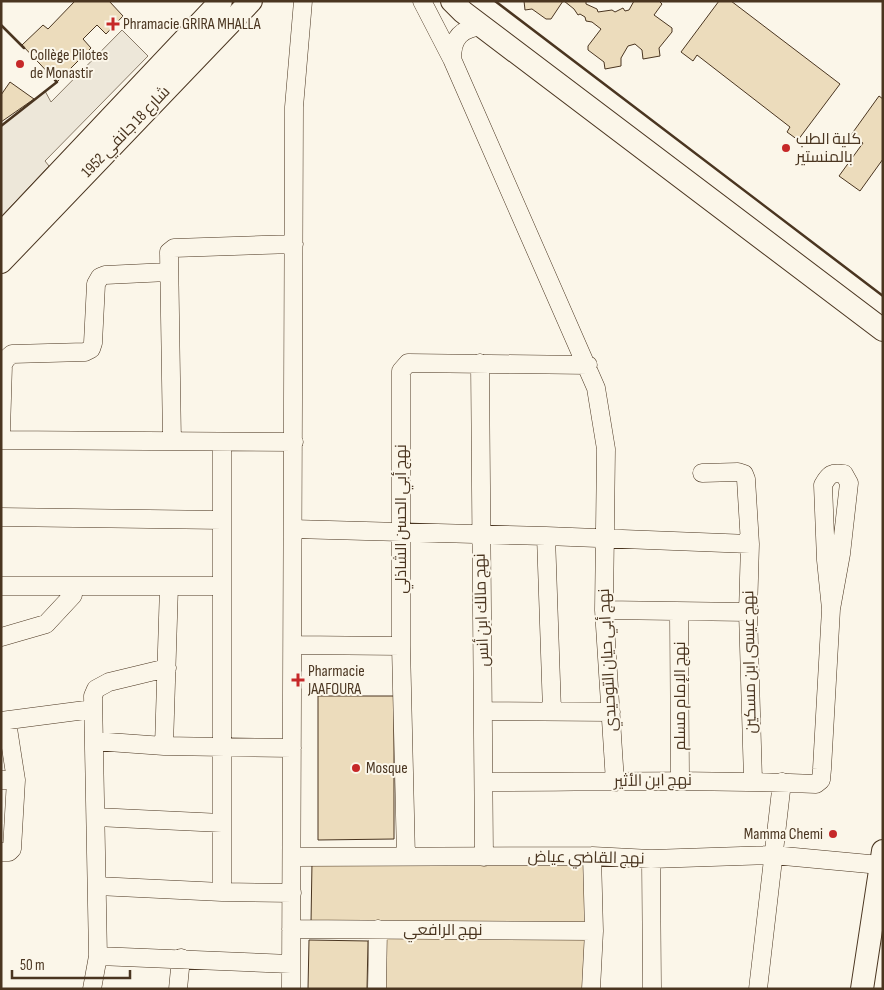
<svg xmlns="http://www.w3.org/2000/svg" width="884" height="990" font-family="'Sofia Sans Condensed',Cairo,sans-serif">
<rect width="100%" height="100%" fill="#fbf6e9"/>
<!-- parking -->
<path fill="#ede7d9" stroke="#887966" d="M122 30 148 56 45 161 49 166 1 217V126L45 91 51 102Z"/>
<!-- building -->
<path fill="#ecdcbc" stroke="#4a3520" d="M75 1H109L123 16 106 34 97 25 83 39 91 48 57 82 22 45 43 25 48 29Z
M524 1H563L551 19H546L532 9 525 10Z
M564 1H586V4L597 9 598 12 612 10 615 12 623 8 625 11 629 10 634 1H659L662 4 654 15 672 28V32L659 48 660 56 643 59 642 50 635 44 628 46 621 58V66L605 69 604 62 588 50V46L601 29 592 22 586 21 585 17 580 14 578 15 574 9Z
M719 1H731L840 84 798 140 787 132 790 127 697 55 693 61 681 52Z
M10 82 34 99 1 122V95Z
M879 96 883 99V159L860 191 839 176 863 143 851 135Z
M318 696H394V839L318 840Z
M312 862 587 863 586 924 311 923Z
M385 934 589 936 588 989H382Z
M309 940 368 941 367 989H308Z"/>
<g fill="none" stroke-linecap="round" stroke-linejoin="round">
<defs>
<path id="minor" d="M422 1 452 59 596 388 606 449 604 610 615 782
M452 59C452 38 461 28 483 26
M480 363C480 528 484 692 484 857
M1 431 3 365 6 359 12 354 85 352 91 349 93 343 96 284 100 277 105 275 168 272
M1 440 294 442
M172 441 169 252 174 248 294 244
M702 473 738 472 744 474 746 479 750 544 748 612 753 780
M1 517 222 520
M293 529 546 536 750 544
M546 536 552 711
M1 586H222
M604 610 748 612
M679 612 680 779
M1 637 46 624 73 595V586
M293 645 401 646
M484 711 611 712
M1 721 93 709
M94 741 164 746 292 748
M164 746 169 586
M1 780H16
M484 782C595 782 705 779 816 784L821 780 822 769 831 609 826 560 823 485C829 474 832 472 844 474L849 483 841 554 831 609
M96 817 222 823
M1 852H9L12 849 16 780 7 722
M292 857 592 856 651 859 773 855 880 865
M406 857 401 646V371L408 363 588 365
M651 859 652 989
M97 886 222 892 292 893
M222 892V442
M291 929 594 931
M98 956 291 964
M92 989 98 956 93 696 96 689 109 682 167 668
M178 989 181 958
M291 989 294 107 303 1
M377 989 378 929
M591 989 594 931 592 856
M758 989 782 782"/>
<path id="major" d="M452 1 463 12 883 330
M1 234 221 1
M1 262 251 1
M862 989 883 851"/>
</defs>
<!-- minor casing -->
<use href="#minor" stroke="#4a3520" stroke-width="19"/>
<!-- major casing -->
<use href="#major" stroke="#4a3520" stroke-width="24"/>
<!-- minor -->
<use href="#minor" stroke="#fbf6e9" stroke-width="18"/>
<!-- major -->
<use href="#major" stroke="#fbf6e9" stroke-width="22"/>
<!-- wall -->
<path stroke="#4a3520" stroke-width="2.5" d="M495 1 883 296
M1 25 24 48
M1 126 57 82 55 80"/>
</g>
<!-- markers -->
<g fill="#c62828" stroke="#fbf6e9" stroke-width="2">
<path d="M110.5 16.5h5v5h5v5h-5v5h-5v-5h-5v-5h5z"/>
<circle cx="20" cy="64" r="5"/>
<circle cx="786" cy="148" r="5"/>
<path d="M295.5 672.5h5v5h5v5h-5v5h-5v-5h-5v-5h5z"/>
<circle cx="356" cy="768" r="5"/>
<circle cx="833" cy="834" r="5"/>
</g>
<g text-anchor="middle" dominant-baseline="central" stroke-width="4" stroke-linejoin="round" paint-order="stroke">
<!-- poi labels -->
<g font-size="16" fill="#4a3520" stroke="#fbf6e9" text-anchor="start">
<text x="123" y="24">Phramacie GRIRA MHALLA</text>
<text x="30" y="55">Collège Pilotes<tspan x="30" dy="18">de Monastir</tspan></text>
<text x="796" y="139">كلية الطب<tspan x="796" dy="18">بالمنستير</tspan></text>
<text x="308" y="671">Pharmacie<tspan x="308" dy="18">JAAFOURA</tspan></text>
<text x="366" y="768">Mosque</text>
<text x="823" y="834" text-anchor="end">Mamma Chemi</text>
</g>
<!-- street labels -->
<g font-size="16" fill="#4a3520" stroke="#fbf6e9">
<text transform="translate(126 132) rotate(-46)">شارع 18 جانفي 1952</text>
<text transform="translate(401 519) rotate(-90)">نهج أبي الحسن الشاذلي</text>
<text transform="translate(482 610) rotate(-92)">نهج مالك ابن أنس</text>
<text transform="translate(608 660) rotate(-93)">نهج أبي حيان التوحيدي</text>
<text transform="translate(750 662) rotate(-91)">نهج عيسى ابن مسكين</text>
<text transform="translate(680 696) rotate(-90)">نهج الإمام مسلم</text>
<text transform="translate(653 781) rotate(-1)">نهج ابن الأثير</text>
<text transform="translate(586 858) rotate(1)">نهج القاضي عياض</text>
<text x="443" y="930">نهج الرافعي</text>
</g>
</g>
<!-- border -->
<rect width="884" height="990" fill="none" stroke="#4a3520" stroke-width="5"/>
<!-- scale -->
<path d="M12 970v8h118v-8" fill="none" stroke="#4a3520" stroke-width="2.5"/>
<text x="20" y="970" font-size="15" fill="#4a3520" stroke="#fbf6e9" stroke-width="4" paint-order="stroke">50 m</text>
</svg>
